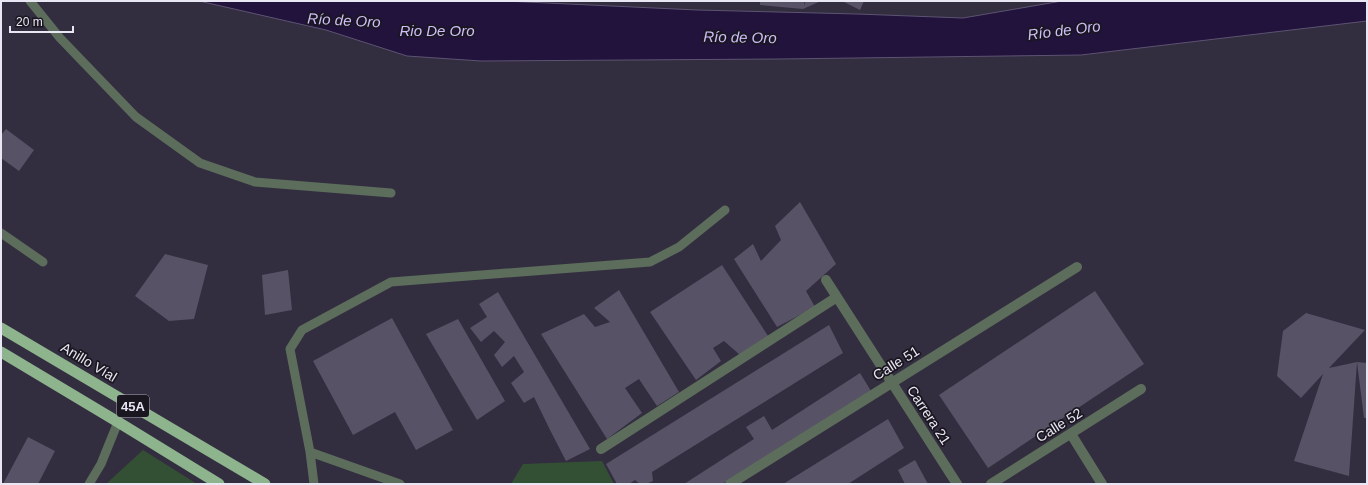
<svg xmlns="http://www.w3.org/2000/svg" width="1368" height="485" font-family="Arial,sans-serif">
<rect width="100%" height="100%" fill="#332d40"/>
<!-- green -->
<path fill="#345034" d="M143 450 197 484H106Z
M602 461 614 484H511L523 464Z"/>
<!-- water -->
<path fill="#21133b" stroke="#5d5372" d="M199 1H504L697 10 857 14 963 18 1062 1H1367V21L1081 55 779 59 481 61 407 56 326 30Z"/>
<!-- building -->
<path fill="#575266" d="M760 1H804V6L805 1H821L803 9 760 5Z
M842 1H864L860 10Z
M6 129 34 150 19 171 1 158V135Z
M800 202 836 264 806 291 815 307 777 327 734 259 753 244 761 261 781 240 775 226Z
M165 254 208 265 194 319 169 321 135 296Z
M722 265 770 339 740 355 724 341 713 348 721 361 696 380 650 312Z
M288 270 292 310 265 315 262 275Z
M619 290 679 392 657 406 639 379 625 388 642 413 607 439 541 334 584 314 595 327 610 322 594 308Z
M1095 291 1144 364 988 468 939 395Z
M498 292 590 449 566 461 550 430 534 397 524 403 511 383 524 372 514 356 502 367 494 355 505 342 494 331 481 342 470 328 487 317 479 304Z
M1306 313 1365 330 1329 368 1357 362 1367 363V418H1364L1357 362 1349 476 1294 461 1323 374 1301 398 1277 376 1283 331Z
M392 318 453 430 416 450 395 412 353 435 313 361Z
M458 319 505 401 477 420 426 334Z
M829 325 843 353 652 472 653 481 646 484H640L635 480 629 484H617L606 464Z
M860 373 871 391 722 484H684L754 439 746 427 764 416 772 430Z
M888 419 904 448 848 484H783Z
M28 437 55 451 38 484H3Z
M915 460 928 484H905L898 470Z"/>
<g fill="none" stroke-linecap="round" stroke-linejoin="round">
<!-- service -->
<path stroke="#5c6d5c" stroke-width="9" d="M30 1 60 38 136 117 200 163 255 182 391 193
M1 233 43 262
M310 452 400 484
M89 484 101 464 118 422
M314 484 310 452 290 349 302 330 391 282 650 262 679 247 725 210"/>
<!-- minor -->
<path stroke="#5c6d5c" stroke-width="10" d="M826 280 957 484
M1071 434 1102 484
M601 449 837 297
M730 484 1077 267
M991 484 1141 389"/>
<!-- trunk -->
<path stroke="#8eb48d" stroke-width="11" d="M1 328 265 484
M1 352 118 422 219 484"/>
</g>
<g text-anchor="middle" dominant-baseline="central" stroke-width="3.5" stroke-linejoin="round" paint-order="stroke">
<!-- shield labels -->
<rect fill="#1a1720" stroke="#aca9b4" stroke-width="1" x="117" y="395" width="32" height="22" rx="3"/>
<g font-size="13" font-weight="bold" fill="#eae7f4">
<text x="133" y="406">45A</text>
</g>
<!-- street labels -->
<g font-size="14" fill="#eae7f4" stroke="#1a1720">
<text transform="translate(89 362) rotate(31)">Anillo Víal</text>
<text transform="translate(896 363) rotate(-32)">Calle 51</text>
<text transform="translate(929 415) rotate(57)">Carrera 21</text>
<text transform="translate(1059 425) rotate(-32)">Calle 52</text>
</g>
<!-- water labels -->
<g font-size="15" font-style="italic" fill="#cebef9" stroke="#1a1720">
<text transform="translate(344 20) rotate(3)">Río de Oro</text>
<text x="437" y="30">Rio De Oro</text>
<text transform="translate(1064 30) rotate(-7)">Río de Oro</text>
<text transform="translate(740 37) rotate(1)">Río de Oro</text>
</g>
</g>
<!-- border -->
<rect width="1368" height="485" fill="none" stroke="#eae7f4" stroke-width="4"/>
<!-- scale -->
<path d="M10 26v6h63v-6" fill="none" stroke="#eae7f4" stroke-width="2"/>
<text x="16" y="26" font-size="12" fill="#eae7f4" stroke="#1a1720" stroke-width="3" paint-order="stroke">20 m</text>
</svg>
